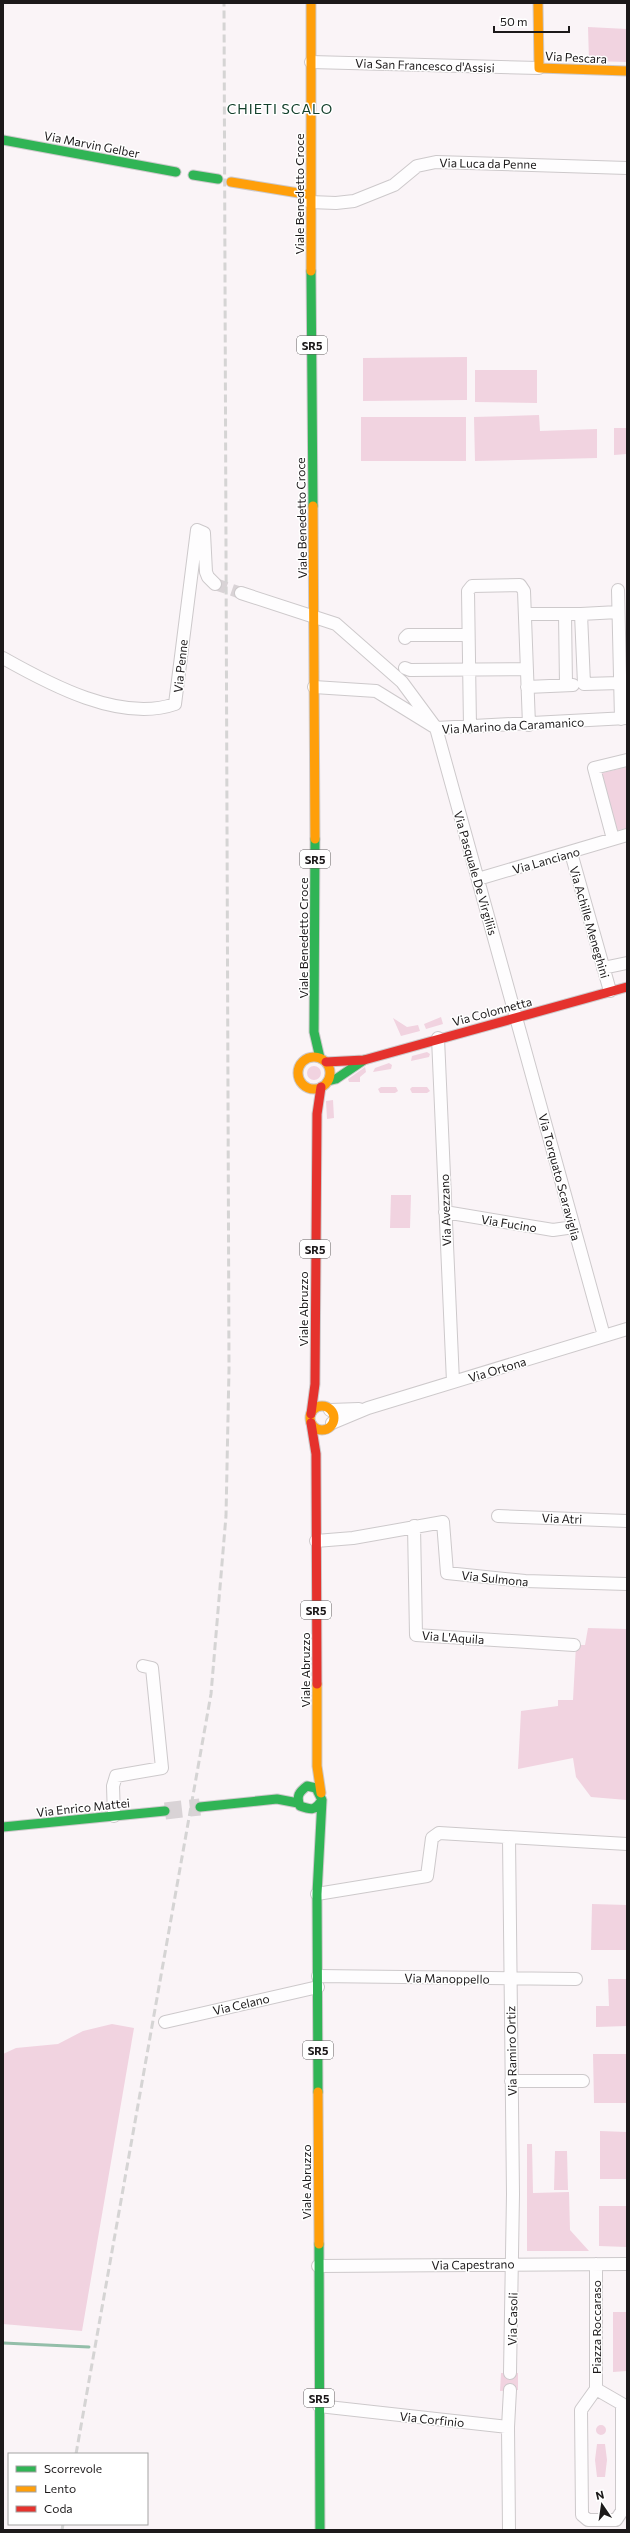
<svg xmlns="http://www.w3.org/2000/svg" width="630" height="2533" font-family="Commissioner,sans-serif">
<rect width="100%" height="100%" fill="#faf4f7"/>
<!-- green -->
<path fill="#f1d3e0" d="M588 27 627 29V62L589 61Z
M467 357V400L363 401V358Z
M475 370H537V403L475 402Z
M539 415 540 431 597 429V458L475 461 474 417Z
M361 417H466V461H361Z
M614 428H627V454L614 455Z
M627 767V828L615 831 602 773Z
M441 1017 443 1024 426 1029 424 1024Z
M393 1018 407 1027 418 1025 420 1031 401 1036Z
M427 1052 430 1054 429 1057 411 1061 412 1056Z
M389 1063 392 1065 391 1069 373 1072 375 1068Z
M307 1073a7 7 0 1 1 14 0a7 7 0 1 1-14 0Z
M365 1067 366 1072 360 1077V1082H349L348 1079Z
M381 1087H396L398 1091 395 1093H380L378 1089Z
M412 1087H427L430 1091 427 1093H412L410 1089Z
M333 1100 334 1118 327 1119 326 1101Z
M391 1195H411L410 1228H390Z
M588 1628 627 1629V1800L591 1797 576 1777 573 1758 518 1769 521 1711 558 1706V1700H573L576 1645H585Z
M592 1904 627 1905V1950H591Z
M608 1979H627V2026L596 2027V2006H609Z
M112 2024 134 2028 82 2331 3 2324V2054L16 2048 58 2044 83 2031Z
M593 2054H627V2103H594Z
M600 2131 627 2132V2179H600Z
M527 2144H532L533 2193 569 2192 570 2230 589 2251H527Z
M555 2151H567L568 2190H554Z
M599 2206H627V2247L599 2246Z
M613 2312H627V2371L613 2372Z
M501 2373H518V2390L500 2391Z
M596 2430a5 5 0 1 1 10 0a5 5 0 1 1-10 0Z
M597 2444H605L607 2460 605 2477H597L595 2460Z"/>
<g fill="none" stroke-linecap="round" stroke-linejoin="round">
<!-- stream -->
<path stroke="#93bea9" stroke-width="3" d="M3 2343 89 2347"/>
<!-- street-tunnel -->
<path stroke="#d9d3d6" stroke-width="12" stroke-dasharray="12 6" stroke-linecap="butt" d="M215 584 241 593"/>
<!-- secondary-tunnel -->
<path stroke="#d9d3d6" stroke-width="17" stroke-dasharray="17 8" stroke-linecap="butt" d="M165 1811 200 1807"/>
<defs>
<path id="street" d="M311 62 539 68
M310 202 336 203 354 201 394 185 417 166 436 162 627 168
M618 590 621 719
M241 593 336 624 402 682 436 728 604 1336
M526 614H581L584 684 620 683
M565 614 566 685
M581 614 618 612
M405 638 408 635H468
M3 658C49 684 121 723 175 704L197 530 204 533 206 572 208 577 215 584
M405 668 410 670 527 669
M314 687 376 691 436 728 627 718
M527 687 573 685
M470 727 468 591 472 586 520 585 524 591 529 725
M613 839 594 768 627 760
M571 853 610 991
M478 879 627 835
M603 968 627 963
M438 1038 453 1382
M445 1212 553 1230 574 1227
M330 1410 359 1409
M332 1423 368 1408 627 1329
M498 1516 627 1521
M414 1526 416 1635 574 1645
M316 1541 353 1538 443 1522 447 1573 525 1581 627 1584
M114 1816 113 1786 116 1776 162 1768 152 1668 143 1666
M509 1838 513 2194 510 2373
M317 1894 427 1876 432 1838 439 1833 627 1844
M318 1976 576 1979
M165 2022 318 1987
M511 2081H583
M318 2266 627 2264
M596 2389 622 2404V2511L616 2520H588L582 2515 581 2410 596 2389V2264
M319 2406 508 2427 510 2390
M508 2427 509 2530"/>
<path id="fast" d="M3 140 176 172
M193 175 218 179
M311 271 313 506
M315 839 314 1032 320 1058
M328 1081 336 1079 364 1060
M200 1807 277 1799 298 1803
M3 1827 165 1811
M318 2092 317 1894 322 1800 316 1788 307 1786C299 1792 296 1796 300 1806 311 1810 315 1811 322 1800
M319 2244 320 2530"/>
<path id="slow" d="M538 3 539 68 627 71
M231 182 311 195
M311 271V3
M313 506 315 839
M298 1073a16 16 0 1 1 32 0a16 16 0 1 1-32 0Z
M310 1418a12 12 0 1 1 24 0a12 12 0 1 1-24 0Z
M317 1684V1766L321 1793
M318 2092 319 2244"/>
<path id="jam" d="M326 1062 364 1060 627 987
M311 1414 315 1384 317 1114 321 1087
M311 1423 316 1454 317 1684"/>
</defs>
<!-- street casing -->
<use href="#street" stroke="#cdc9cb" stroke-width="14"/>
<!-- fast casing -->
<use href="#fast" stroke="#cdc9cb" stroke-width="11"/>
<!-- slow casing -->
<use href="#slow" stroke="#cdc9cb" stroke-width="11"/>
<!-- jam casing -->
<use href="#jam" stroke="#cdc9cb" stroke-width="11"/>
<!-- street -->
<use href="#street" stroke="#fefdfe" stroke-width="12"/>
<!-- fast -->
<use href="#fast" stroke="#30b455" stroke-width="9"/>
<!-- slow -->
<use href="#slow" stroke="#ff9f0a" stroke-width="9"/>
<!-- jam -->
<use href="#jam" stroke="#e5322d" stroke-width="9"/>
<!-- rail -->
<path stroke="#d5d4d4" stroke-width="3" stroke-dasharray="8 4" stroke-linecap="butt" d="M76 2454 211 1694 226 1516 229 1369 224 3
M62 2530 63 2524"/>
</g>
<g text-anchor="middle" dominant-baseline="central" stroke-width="3" stroke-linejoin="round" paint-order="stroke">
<!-- shield labels -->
<g fill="#fff" stroke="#605e5f" stroke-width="1">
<rect x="297" y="336" width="30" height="18" rx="3"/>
<rect x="300" y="850" width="30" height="18" rx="3"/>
<rect x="300" y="1240" width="30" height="18" rx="3"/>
<rect x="301" y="1601" width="30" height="18" rx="3"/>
<rect x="303" y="2041" width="30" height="18" rx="3"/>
<rect x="304" y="2389" width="30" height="18" rx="3"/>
</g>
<g font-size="11" font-weight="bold" fill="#1c191a">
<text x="312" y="345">SR5</text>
<text x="315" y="859">SR5</text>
<text x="315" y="1249">SR5</text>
<text x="316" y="1610">SR5</text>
<text x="318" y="2050">SR5</text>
<text x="319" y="2398">SR5</text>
</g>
<!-- street labels -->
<g font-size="12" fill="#1c191a" stroke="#fff">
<text transform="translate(576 57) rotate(3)">Via Pescara</text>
<text transform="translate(425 65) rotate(2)">Via San Francesco d'Assisi</text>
<text transform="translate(92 144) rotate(11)">Via Marvin Gelber</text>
<text transform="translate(488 163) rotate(1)">Via Luca da Penne</text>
<text transform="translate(299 194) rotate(-90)">Viale Benedetto Croce</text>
<text transform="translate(301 518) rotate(-91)">Viale Benedetto Croce</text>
<text transform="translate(180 666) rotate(-84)">Via Penne</text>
<text transform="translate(513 725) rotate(-3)">Via Marino da Caramanico</text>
<text transform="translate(546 860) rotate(-16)">Via Lanciano</text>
<text transform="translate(476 873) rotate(74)">Via Pasquale De Virgiliis</text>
<text transform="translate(590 922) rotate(74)">Via Achille Meneghini</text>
<text transform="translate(303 938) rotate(-90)">Viale Benedetto Croce</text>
<text transform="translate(492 1011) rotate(-15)">Via Colonnetta</text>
<text transform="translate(560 1177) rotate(75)">Via Torquato Scaraviglia</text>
<text transform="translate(445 1210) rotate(-92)">Via Avezzano</text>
<text transform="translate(509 1223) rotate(9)">Via Fucino</text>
<text transform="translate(303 1309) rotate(-90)">Viale Abruzzo</text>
<text transform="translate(497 1369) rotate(-17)">Via Ortona</text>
<text transform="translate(562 1518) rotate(2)">Via Atri</text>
<text transform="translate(495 1578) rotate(6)">Via Sulmona</text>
<text transform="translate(453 1637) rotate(4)">Via L'Aquila</text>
<text transform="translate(305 1670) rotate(-90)">Viale Abruzzo</text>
<text transform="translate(83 1807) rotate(-6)">Via Enrico Mattei</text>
<text transform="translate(447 1978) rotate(1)">Via Manoppello</text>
<text transform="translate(241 2004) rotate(-13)">Via Celano</text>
<text transform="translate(511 2051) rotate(-91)">Via Ramiro Ortiz</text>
<text transform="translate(306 2182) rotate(-90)">Viale Abruzzo</text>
<text transform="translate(473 2264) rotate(-1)">Via Capestrano</text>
<text transform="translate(512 2319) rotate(-89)">Via Casoli</text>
<text transform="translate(596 2327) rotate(-90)">Piazza Roccaraso</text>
<text transform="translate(432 2419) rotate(6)">Via Corfinio</text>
</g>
<!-- quarter labels -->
<g font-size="14" letter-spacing="1" fill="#14402c" stroke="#fff">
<text x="280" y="108">CHIETI SCALO</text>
</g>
</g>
<!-- border -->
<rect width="630" height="2533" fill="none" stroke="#1c191a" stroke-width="8"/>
<!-- legend -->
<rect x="8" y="2453" width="140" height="72" fill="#ffffff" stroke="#a4a3a3"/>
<rect x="16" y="2466" width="20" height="6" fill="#30b455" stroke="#a4a3a3"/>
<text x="44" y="2473" font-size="12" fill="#1c191a">Scorrevole</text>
<rect x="16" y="2486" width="20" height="6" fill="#ff9f0a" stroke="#a4a3a3"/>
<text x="44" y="2493" font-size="12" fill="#1c191a">Lento</text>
<rect x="16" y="2506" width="20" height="6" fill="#e5322d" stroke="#a4a3a3"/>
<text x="44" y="2513" font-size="12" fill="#1c191a">Coda</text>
<!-- north arrow -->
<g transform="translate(602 2505) rotate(347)" stroke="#ffffff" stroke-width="3" paint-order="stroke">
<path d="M0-3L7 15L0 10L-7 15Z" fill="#1c191a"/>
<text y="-6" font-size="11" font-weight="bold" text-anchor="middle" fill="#1c191a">N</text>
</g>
<!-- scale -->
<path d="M494 26v6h75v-6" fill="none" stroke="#1c191a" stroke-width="2"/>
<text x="500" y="26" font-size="12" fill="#1c191a" stroke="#ffffff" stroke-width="3" paint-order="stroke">50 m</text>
</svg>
